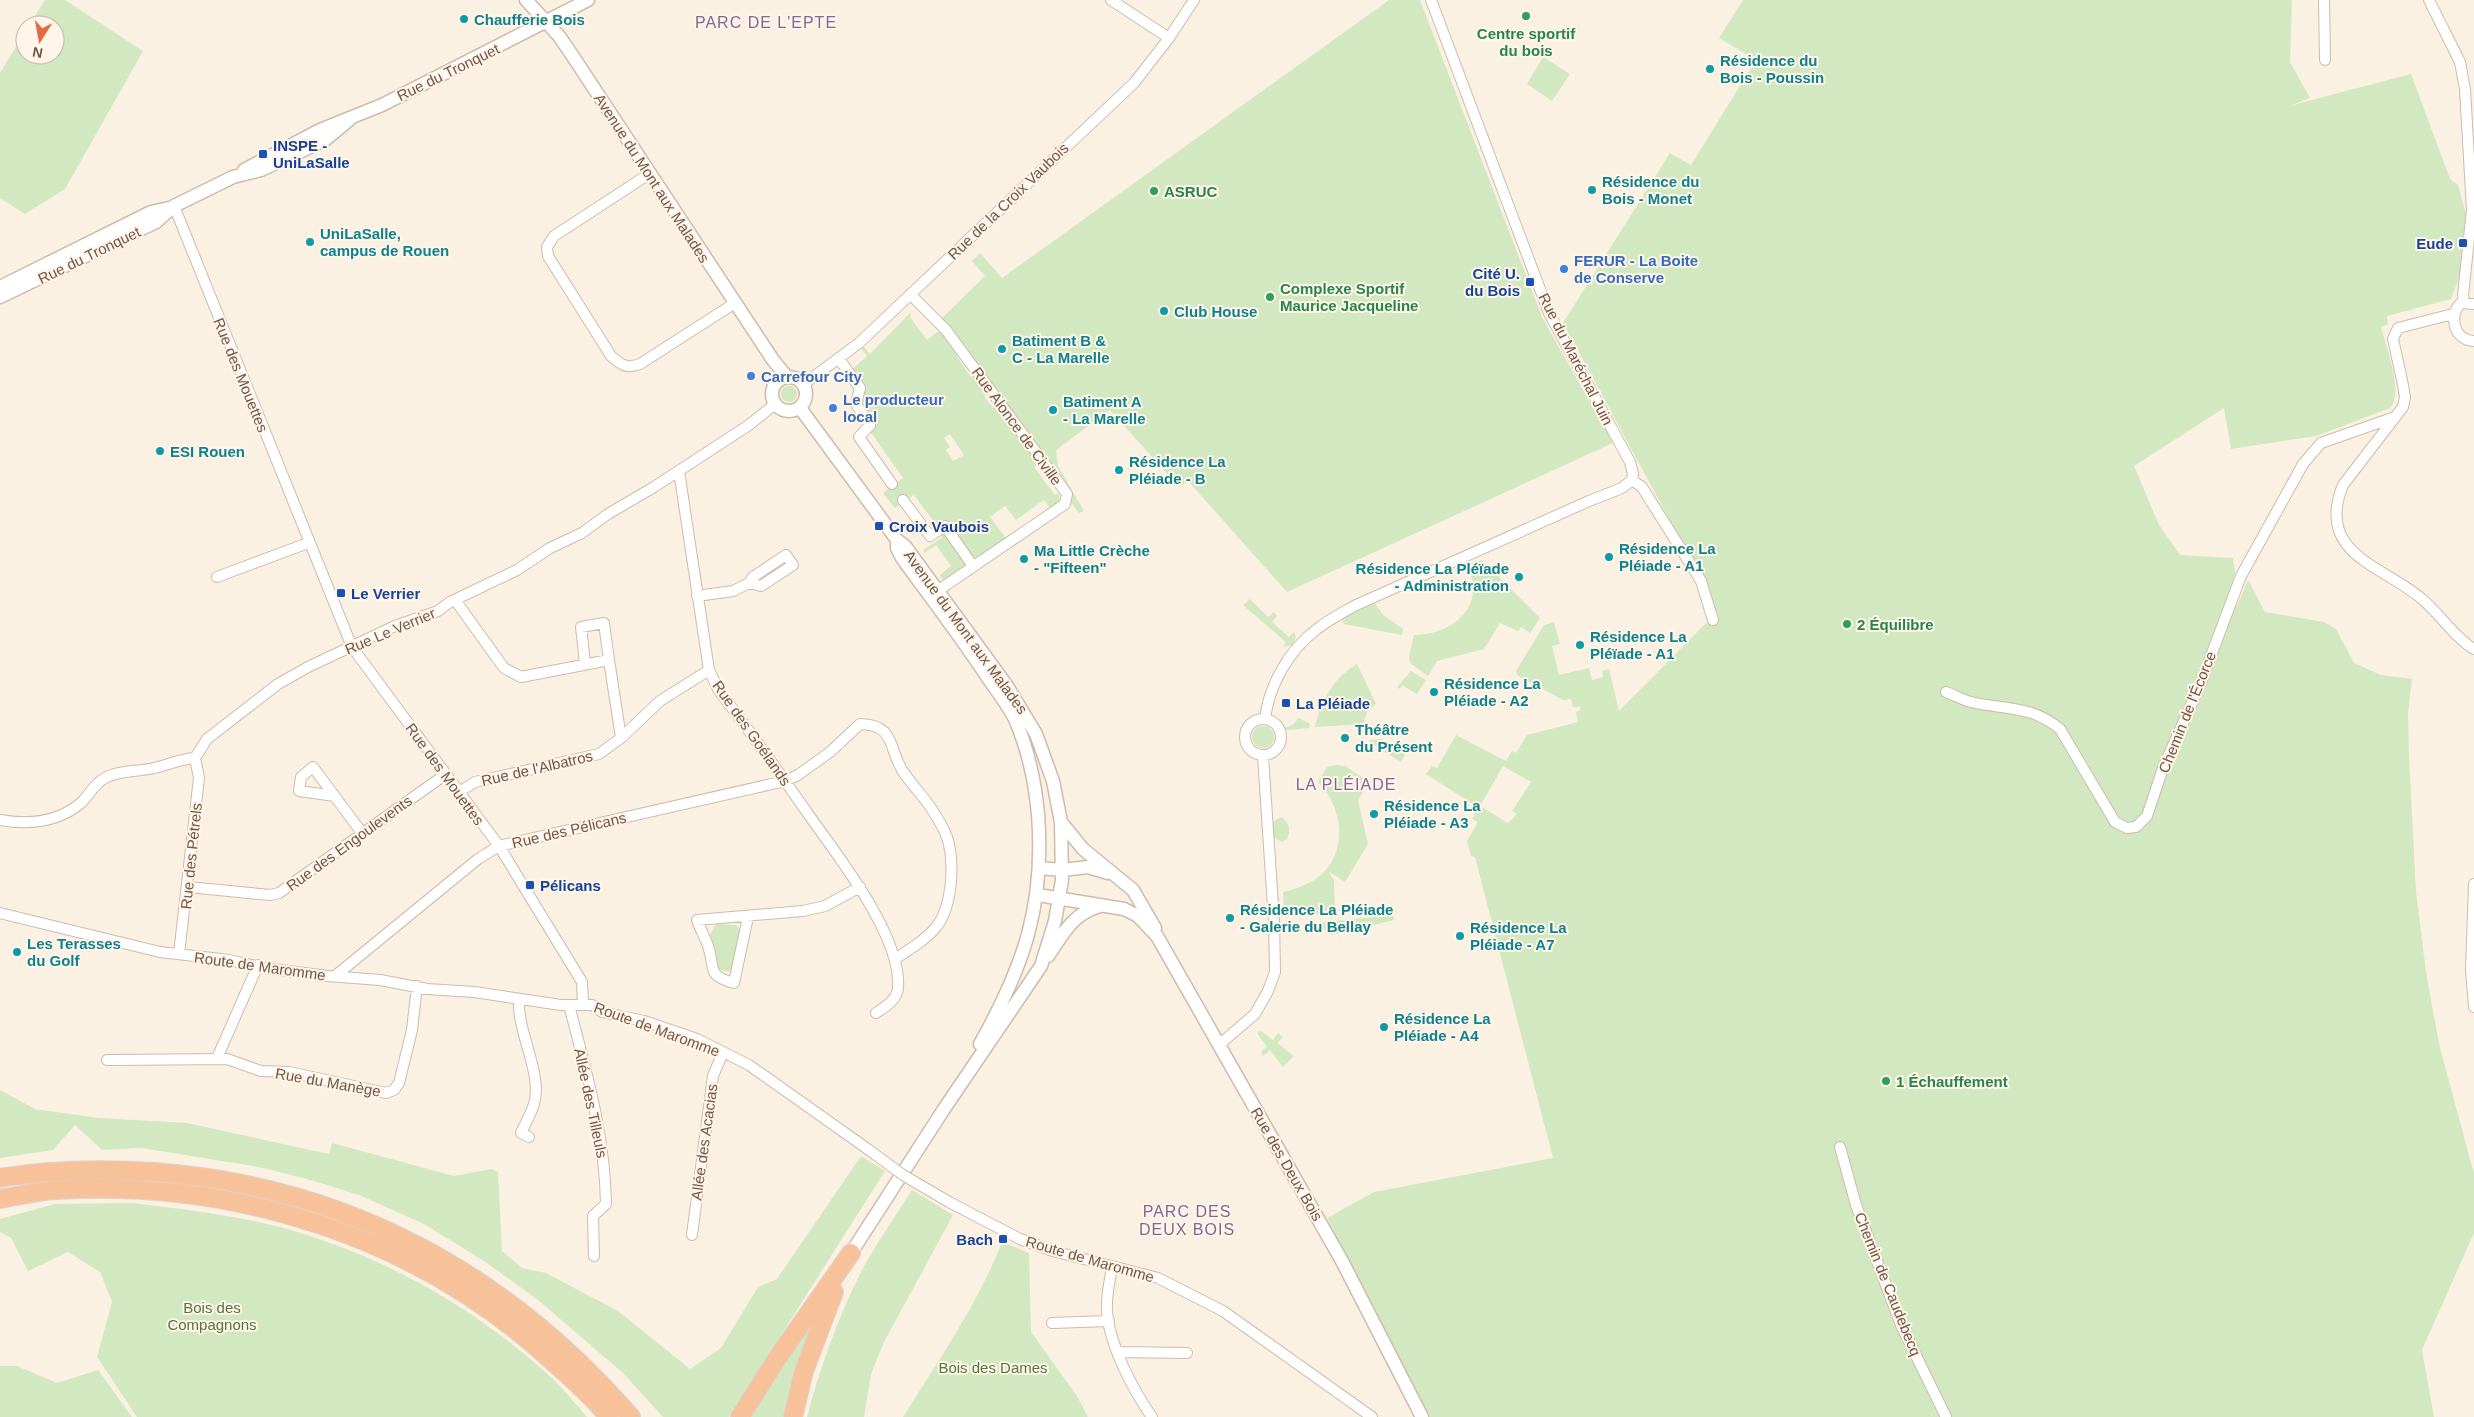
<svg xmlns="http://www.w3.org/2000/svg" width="2474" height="1417" font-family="Arial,sans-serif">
<rect width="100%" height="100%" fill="#fbf1e2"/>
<!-- green -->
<path fill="#d2e8c1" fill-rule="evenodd" d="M45 0H65L143 51 65 189 25 214 0 198V73L25 32V55H55V25H29Z
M1389 0H1420L1542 317 1613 443 1287 592 1188 481 1179 487 1110 410 1056 450 1058 466 1084 511 1079 513 938 322 985 276 972 261 980 253 1002 278Z
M1743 0H2292L2290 62 2310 98 2289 106 2411 74 2450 179 2458 185 2466 214 2459 278 2451 299 2387 316 2388 324 2381 327C2386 347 2404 392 2390 408L2316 436 2231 449 2224 408 2134 466 2159 525 2180 555 2233 558 2235 572 2229 605 2237 606 2248 580 2265 612 2324 622 2336 629 2354 663 2381 675 2412 679 2408 714 2409 756 2416 892 2426 972 2439 1044 2474 1174V1233L2422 1350 2434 1417H1430L1327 1218 1374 1192 1553 1158 1475 857 1471 856 1467 841 1478 822 1472 819 1479 808 1426 774 1432 766 1437 768 1456 735 1506 761 1512 751 1516 753 1527 735 1578 722 1576 712 1580 710 1581 707H1573L1571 699 1563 700 1517 675 1516 671 1544 625 1554 622 1560 644 1552 646 1559 675 1589 668 1592 680 1603 677 1602 671 1609 669 1619 711 1710 619 1686 550 1563 323 1670 153 1691 165 1756 60 1719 38ZM1503 766 1531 782 1512 811 1517 814 1508 823 1480 806Z
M1543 57 1570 74 1552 101 1527 84Z
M911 312 910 317 927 340 937 332 944 333 960 355 957 357 971 377 975 374 988 392 984 396 993 408 997 406 1038 464 1034 467 1055 495 1058 493 1060 501 1051 509 1044 500 1016 520 1005 506 990 517 1008 541 946 585 940 575 951 566 936 545 924 553V549L942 538 938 527 914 495 895 508 883 493 903 478 869 430 870 425 856 404 859 396 849 372 867 356 861 348 863 346 870 354ZM950 434 964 455 953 461 946 450 950 447 944 438Z
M781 394a8 8 0 1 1 16 0a8 8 0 1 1-16 0Z
M1482 560 1540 618 1530 633 1521 627 1518 631 1500 623 1484 649 1437 661 1428 676 1410 663 1409 657 1414 635C1453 634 1486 608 1468 566Z
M1250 599 1268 617 1274 612 1277 616 1272 622 1289 637 1294 632 1296 636 1293 645 1283 647 1286 642 1243 605Z
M1374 602 1383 615 1403 629 1402 635 1344 624 1341 618Z
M1357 664 1376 704 1367 712 1363 724 1315 727C1321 701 1333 678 1357 664Z
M1411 671 1426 680 1417 694 1402 685 1400 689 1397 687Z
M1299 718 1310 724 1309 728 1286 730 1285 728 1292 725Z
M1252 737a11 11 0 1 1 22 0a11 11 0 1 1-22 0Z
M1382 739 1406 753 1401 762 1369 742 1370 740Z
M1336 765 1345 766 1369 782 1358 800 1368 844 1345 882 1328 871 1334 880 1335 913 1284 916 1283 892C1297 889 1315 882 1325 871 1348 845 1341 805 1318 782L1327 767Z
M1281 817C1290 824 1291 829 1287 839L1282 842 1273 837V822Z
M1393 915 1394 920 1332 935 1316 923Z
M716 924 736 925 740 930 732 969 729 972 717 969 710 935Z
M1261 1031 1273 1040 1278 1033 1283 1037 1277 1043 1294 1056 1283 1067 1270 1050 1263 1056 1261 1052 1267 1047 1257 1033Z
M0 1090 35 1109 98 1118 187 1123 329 1154 332 1143 454 1176 491 1169 498 1172 502 1251 522 1268 546 1273 618 1311 690 1369 721 1348 758 1287 777 1279 861 1156 885 1171 729 1417H663L623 1373 538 1300 484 1261 424 1224 359 1195 307 1179 259 1167 142 1148 102 1150 75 1125 53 1150 0 1158Z
M912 1190 953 1215 884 1342 871 1374 864 1417H807C820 1368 837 1320 860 1274 875 1245 895 1217 912 1190Z
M133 1203C188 1210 244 1216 297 1232 391 1260 479 1311 552 1378 564 1390 576 1404 587 1417H137L97 1357 112 1302 100 1272 68 1252 28 1271 11 1238 0 1232V1219L55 1204Z
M1002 1242 1029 1253 1031 1332 1077 1396 1088 1417H903C938 1361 978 1304 1002 1242Z
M821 1309 789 1417H750Z
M0 1366H17L57 1383 98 1370 132 1417H0Z"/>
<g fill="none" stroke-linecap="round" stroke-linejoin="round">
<defs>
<path id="minor" d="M1111 0 1169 38
M1431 0 1549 313 1630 462 1633 474 1632 480
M2324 0 2325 60
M2429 0 2460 62 2465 89 2472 210 2463 295 2464 303
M649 174 554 236 547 247 548 256 611 356C621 365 627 369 640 364L735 303
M174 206 352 647 499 846 582 982 583 1004
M911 295 946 330 1067 494 1065 504 933 594
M2474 304 2461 303C2448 315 2454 341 2474 341
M2453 314 2398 328 2393 339 2402 380 2405 397 2403 407 2343 485C2315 554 2382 565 2422 599 2439 613 2456 639 2474 649
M839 359 860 388 856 404 870 425 859 437 892 484
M804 384 859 343 1134 83 1169 38 1194 0
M679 471 709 670 718 689C750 732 781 775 811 818 840 859 902 937 898 988 897 1000 885 1007 876 1013
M1632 480 1642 487 1701 581 1713 620
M903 500 930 536 945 526 973 566
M786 555 793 565 761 586 749 583 753 577Z
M217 577 308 543
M697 596 733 591 749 583
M455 600 504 668 521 677 609 660 621 738
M585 663 581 627 604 623 609 660
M1946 692C1954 695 1963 700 1971 702 2006 710 2031 705 2060 729L2115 822 2127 828 2136 827 2147 816 2163 768 2200 685 2241 576 2303 464 2321 443 2395 417
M1245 737a18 18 0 1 1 36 0a18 18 0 1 1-36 0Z
M1265 719C1269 685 1289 650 1317 629 1328 620 1342 613 1354 606L1589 501 1622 488 1632 480
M459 792 475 782 599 754 621 738 660 701 709 670
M335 796 299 791 301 777 313 767 362 833
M0 820C28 825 58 822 81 803 89 795 94 784 105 778 119 770 138 772 154 768 168 765 180 759 195 758L207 739 278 684 308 667 395 626 438 611 450 602 517 570 550 548 582 533 608 514 654 487 749 425 775 404
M2474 884 2471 970 2474 1007
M188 887 270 895 279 893 446 774
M0 913 160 952 229 960 265 968 328 976 380 980 427 989 474 992 561 1005H592L602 1012 644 1021 697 1039 749 1065 869 1150
M748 917 734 983C705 975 716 968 708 946 705 937 700 929 697 920L803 911 825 906 860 887
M179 954 199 778 195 758
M335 976 478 859 499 846 785 781 798 775 830 752 860 724C895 725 888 746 902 770 912 786 927 799 936 816 941 824 947 835 949 844 954 867 952 906 937 926 926 940 910 949 895 959
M519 1000C517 1032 543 1074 534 1104 531 1114 525 1124 521 1133L529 1137
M569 1005C586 1071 605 1135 606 1204L593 1216 594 1256
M1220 1044 1255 1014 1268 991 1275 972 1274 921 1263 756
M217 1058 258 965
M107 1060 227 1059 261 1071 289 1072 386 1093 394 1090 399 1083 412 1030 417 986
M1840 1147 1856 1205 1901 1325 1946 1417
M949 1202 1020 1239 1053 1251 1158 1278 1223 1311 1372 1417
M692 1235 713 1076 723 1052
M1112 1267C1110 1280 1106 1296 1107 1309 1108 1343 1133 1390 1152 1417
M1052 1323 1109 1321
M1118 1352 1187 1353"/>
<path id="tertiary" d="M526 0 559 36 572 55 773 360 787 377
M244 170 320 130 382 105 588 0
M0 287 151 212 169 208
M0 297 156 222 174 206 233 177 261 170 325 140 349 120
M772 394a17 17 0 1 1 34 0a17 17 0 1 1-34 0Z
M800 408 897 540 905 546 1007 686 1036 734 1053 781 1061 822 1062 880 1055 921 1041 966 944 1109 851 1253
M897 540V548L902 558C931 598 961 637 988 678 997 691 1008 705 1015 719 1028 749 1035 782 1038 814 1045 905 1024 966 980 1044
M1061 822 1083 849 1133 890 1155 928
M1039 868 1062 870 1088 867 1108 873
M1038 895 1124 909 1138 916 1157 936 1342 1261 1422 1417
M1048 956C1064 933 1072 914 1100 906"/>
<path id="trunk" d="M0 1178C51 1169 103 1169 154 1172 346 1186 506 1273 631 1417
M0 1199C18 1196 37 1191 56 1190 237 1180 415 1236 550 1359 571 1378 591 1395 609 1417
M740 1417 778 1357 851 1253
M793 1417 804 1371 834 1292"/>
</defs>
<!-- minor casing -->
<use href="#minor" stroke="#cebbac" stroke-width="12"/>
<!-- tertiary casing -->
<use href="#tertiary" stroke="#cebbac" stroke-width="15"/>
<!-- trunk casing -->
<use href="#trunk" stroke="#dad3d0" stroke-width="20"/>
<!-- minor -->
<use href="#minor" stroke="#fff" stroke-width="10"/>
<!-- tertiary -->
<use href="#tertiary" stroke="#fff" stroke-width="12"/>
<!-- trunk -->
<use href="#trunk" stroke="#f7c29a" stroke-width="18"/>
<defs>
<path id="minor-bridge" d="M869 1150 903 1175 949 1202"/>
</defs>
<!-- minor-bridge casing -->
<use href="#minor-bridge" stroke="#cebbac" stroke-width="12" stroke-linecap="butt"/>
<!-- minor-bridge -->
<use href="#minor-bridge" stroke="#fff" stroke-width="10"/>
</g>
<!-- markers -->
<g fill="#2e9e5b" stroke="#fff5e8" stroke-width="2">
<circle cx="1526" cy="16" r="5"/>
<circle cx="1154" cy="191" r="5"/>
<circle cx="1270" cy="297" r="5"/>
<circle cx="1847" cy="624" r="5"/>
<circle cx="1886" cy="1081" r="5"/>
</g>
<g fill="#0f9aa8" stroke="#fff5e8" stroke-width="2">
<circle cx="464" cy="19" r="5"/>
<circle cx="1710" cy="69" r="5"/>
<circle cx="1592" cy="190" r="5"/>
<circle cx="310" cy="242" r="5"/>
<circle cx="1164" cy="311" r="5"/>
<circle cx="1002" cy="349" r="5"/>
<circle cx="1053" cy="410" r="5"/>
<circle cx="160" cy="451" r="5"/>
<circle cx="1119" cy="470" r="5"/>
<circle cx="1609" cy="557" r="5"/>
<circle cx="1024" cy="559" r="5"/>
<circle cx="1519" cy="577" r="5"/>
<circle cx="1580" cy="645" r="5"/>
<circle cx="1434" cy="692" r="5"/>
<circle cx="1345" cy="738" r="5"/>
<circle cx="1374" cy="814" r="5"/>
<circle cx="1230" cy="918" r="5"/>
<circle cx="1460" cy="936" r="5"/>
<circle cx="17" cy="952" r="5"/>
<circle cx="1384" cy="1027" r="5"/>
</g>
<g fill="#1a4fb4" stroke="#fff5e8" stroke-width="2">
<rect x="258" y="149" width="10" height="10" rx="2.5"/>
<rect x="2458" y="238" width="10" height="10" rx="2.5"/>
<rect x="1525" y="277" width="10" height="10" rx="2.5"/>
<rect x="874" y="521" width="10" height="10" rx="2.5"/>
<rect x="336" y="588" width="10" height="10" rx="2.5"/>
<rect x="1281" y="698" width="10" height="10" rx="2.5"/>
<rect x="525" y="880" width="10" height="10" rx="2.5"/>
<rect x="998" y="1234" width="10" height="10" rx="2.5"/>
</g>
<g fill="#3f7fe0" stroke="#fff5e8" stroke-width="2">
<circle cx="1564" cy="269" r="5"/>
<circle cx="751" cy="376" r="5"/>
<circle cx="833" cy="408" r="5"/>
</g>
<g text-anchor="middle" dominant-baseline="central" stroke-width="4" stroke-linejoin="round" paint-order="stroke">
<!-- culture labels -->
<g font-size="15" font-weight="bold" fill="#0d838f" stroke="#fff5e8" text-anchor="start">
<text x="474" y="19">Chaufferie Bois</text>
<text x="1720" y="60">Résidence du<tspan x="1720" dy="17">Bois - Poussin</tspan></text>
<text x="1602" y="181">Résidence du<tspan x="1602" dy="17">Bois - Monet</tspan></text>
<text x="320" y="233">UniLaSalle,<tspan x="320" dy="17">campus de Rouen</tspan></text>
<text x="1174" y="311">Club House</text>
<text x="1012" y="340">Batiment B &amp;<tspan x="1012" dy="17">C - La Marelle</tspan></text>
<text x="1063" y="401">Batiment A<tspan x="1063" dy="17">- La Marelle</tspan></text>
<text x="170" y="451">ESI Rouen</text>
<text x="1129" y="461">Résidence La<tspan x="1129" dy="17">Pléiade - B</tspan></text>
<text x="1619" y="548">Résidence La<tspan x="1619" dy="17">Pléiade - A1</tspan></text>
<text x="1034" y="550">Ma Little Crèche<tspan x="1034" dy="17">- "Fifteen"</tspan></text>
<text x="1509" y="568" text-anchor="end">Résidence La Pléïade<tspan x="1509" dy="17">- Administration</tspan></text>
<text x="1590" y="636">Résidence La<tspan x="1590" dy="17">Pléïade - A1</tspan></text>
<text x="1444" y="683">Résidence La<tspan x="1444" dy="17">Pléiade - A2</tspan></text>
<text x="1355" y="729">Théâtre<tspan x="1355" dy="17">du Présent</tspan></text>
<text x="1384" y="805">Résidence La<tspan x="1384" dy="17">Pléiade - A3</tspan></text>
<text x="1240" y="909">Résidence La Pléiade<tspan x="1240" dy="17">- Galerie du Bellay</tspan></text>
<text x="1470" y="927">Résidence La<tspan x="1470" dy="17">Pléiade - A7</tspan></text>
<text x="27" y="943">Les Terasses<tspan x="27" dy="17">du Golf</tspan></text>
<text x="1394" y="1018">Résidence La<tspan x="1394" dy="17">Pléiade - A4</tspan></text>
</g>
<!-- leisure labels -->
<g font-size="15" font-weight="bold" fill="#27864d" stroke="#fff5e8" text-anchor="start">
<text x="1526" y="33" text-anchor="middle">Centre sportif<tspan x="1526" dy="17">du bois</tspan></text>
<text x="1164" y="191">ASRUC</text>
<text x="1280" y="288">Complexe Sportif<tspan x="1280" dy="17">Maurice Jacqueline</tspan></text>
<text x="1857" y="624">2 Équilibre</text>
<text x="1896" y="1081">1 Échauffement</text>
</g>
<!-- street labels -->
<g font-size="15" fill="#725749" stroke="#fff5e8">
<text transform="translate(448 72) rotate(-26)">Rue du Tronquet</text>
<text transform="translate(652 178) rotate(57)">Avenue du Mont aux Malades</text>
<text transform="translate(1008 201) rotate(-44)">Rue de la Croix Vaubois</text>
<text transform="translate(89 255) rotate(-26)">Rue du Tronquet</text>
<text transform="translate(1576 359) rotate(63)">Rue du Maréchal Juin</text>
<text transform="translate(241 375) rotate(68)">Rue des Mouettes</text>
<text transform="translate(1017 426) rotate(54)">Rue Alonce de Civille</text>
<text transform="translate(390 631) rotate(-23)">Rue Le Verrier</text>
<text transform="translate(966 632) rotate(54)">Avenue du Mont aux Malades</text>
<text transform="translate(2187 712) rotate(-68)">Chemin de l'Écorce</text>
<text transform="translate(752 733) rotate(55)">Rue des Goélands</text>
<text transform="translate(537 768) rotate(-13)">Rue de l'Albatros</text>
<text transform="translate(445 774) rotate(54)">Rue des Mouettes</text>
<text transform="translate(569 830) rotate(-13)">Rue des Pélicans</text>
<text transform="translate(349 843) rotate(-36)">Rue des Engoulevents</text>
<text transform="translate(191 856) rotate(-84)">Rue des Pétrels</text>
<text transform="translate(260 966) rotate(8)">Route de Maromme</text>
<text transform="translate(657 1029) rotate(20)">Route de Maromme</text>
<text transform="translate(328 1082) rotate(10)">Rue du Manège</text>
<text transform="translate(591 1103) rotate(78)">Allée des Tilleuls</text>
<text transform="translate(704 1142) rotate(-82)">Allée des Acacias</text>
<text transform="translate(1287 1164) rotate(60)">Rue des Deux Bois</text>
<text transform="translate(1090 1259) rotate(16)">Route de Maromme</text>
<text transform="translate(1888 1284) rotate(68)">Chemin de Caudebecq</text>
</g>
<!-- transit labels -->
<g font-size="15" font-weight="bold" fill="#164399" stroke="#fff5e8" text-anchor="start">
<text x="273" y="145">INSPE -<tspan x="273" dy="17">UniLaSalle</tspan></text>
<text x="2453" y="243" text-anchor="end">Eude</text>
<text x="1520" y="273" text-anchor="end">Cité U.<tspan x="1520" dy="17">du Bois</tspan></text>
<text x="889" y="526">Croix Vaubois</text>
<text x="351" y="593">Le Verrier</text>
<text x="1296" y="703">La Pléiade</text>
<text x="540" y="885">Pélicans</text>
<text x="993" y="1239" text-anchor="end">Bach</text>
</g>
<!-- shop labels -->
<g font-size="15" font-weight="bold" fill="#366cbe" stroke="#fff5e8" text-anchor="start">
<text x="1574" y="260">FERUR - La Boite<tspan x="1574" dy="17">de Conserve</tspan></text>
<text x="761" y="376">Carrefour City</text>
<text x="843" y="399">Le producteur<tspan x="843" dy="17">local</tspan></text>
</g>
<!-- park labels -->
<g font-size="15" fill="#537842" stroke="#fff5e8">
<text x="212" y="1307">Bois des<tspan x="212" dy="17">Compagnons</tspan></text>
<text x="993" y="1367">Bois des Dames</text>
</g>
<!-- neighbourhood labels -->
<g font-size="16" letter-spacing="1" fill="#846596" stroke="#fff5e8">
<text x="766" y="22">PARC DE L'EPTE</text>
<text x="1346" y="784">LA PLÉIADE</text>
<text x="1187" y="1211">PARC DES<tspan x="1187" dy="18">DEUX BOIS</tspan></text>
</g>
</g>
<!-- north arrow -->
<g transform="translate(40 40) rotate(191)"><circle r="24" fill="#fff5e8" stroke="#c7b6a8"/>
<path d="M0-4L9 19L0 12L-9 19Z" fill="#e36949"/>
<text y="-8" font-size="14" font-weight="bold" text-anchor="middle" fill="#725749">N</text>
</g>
</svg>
